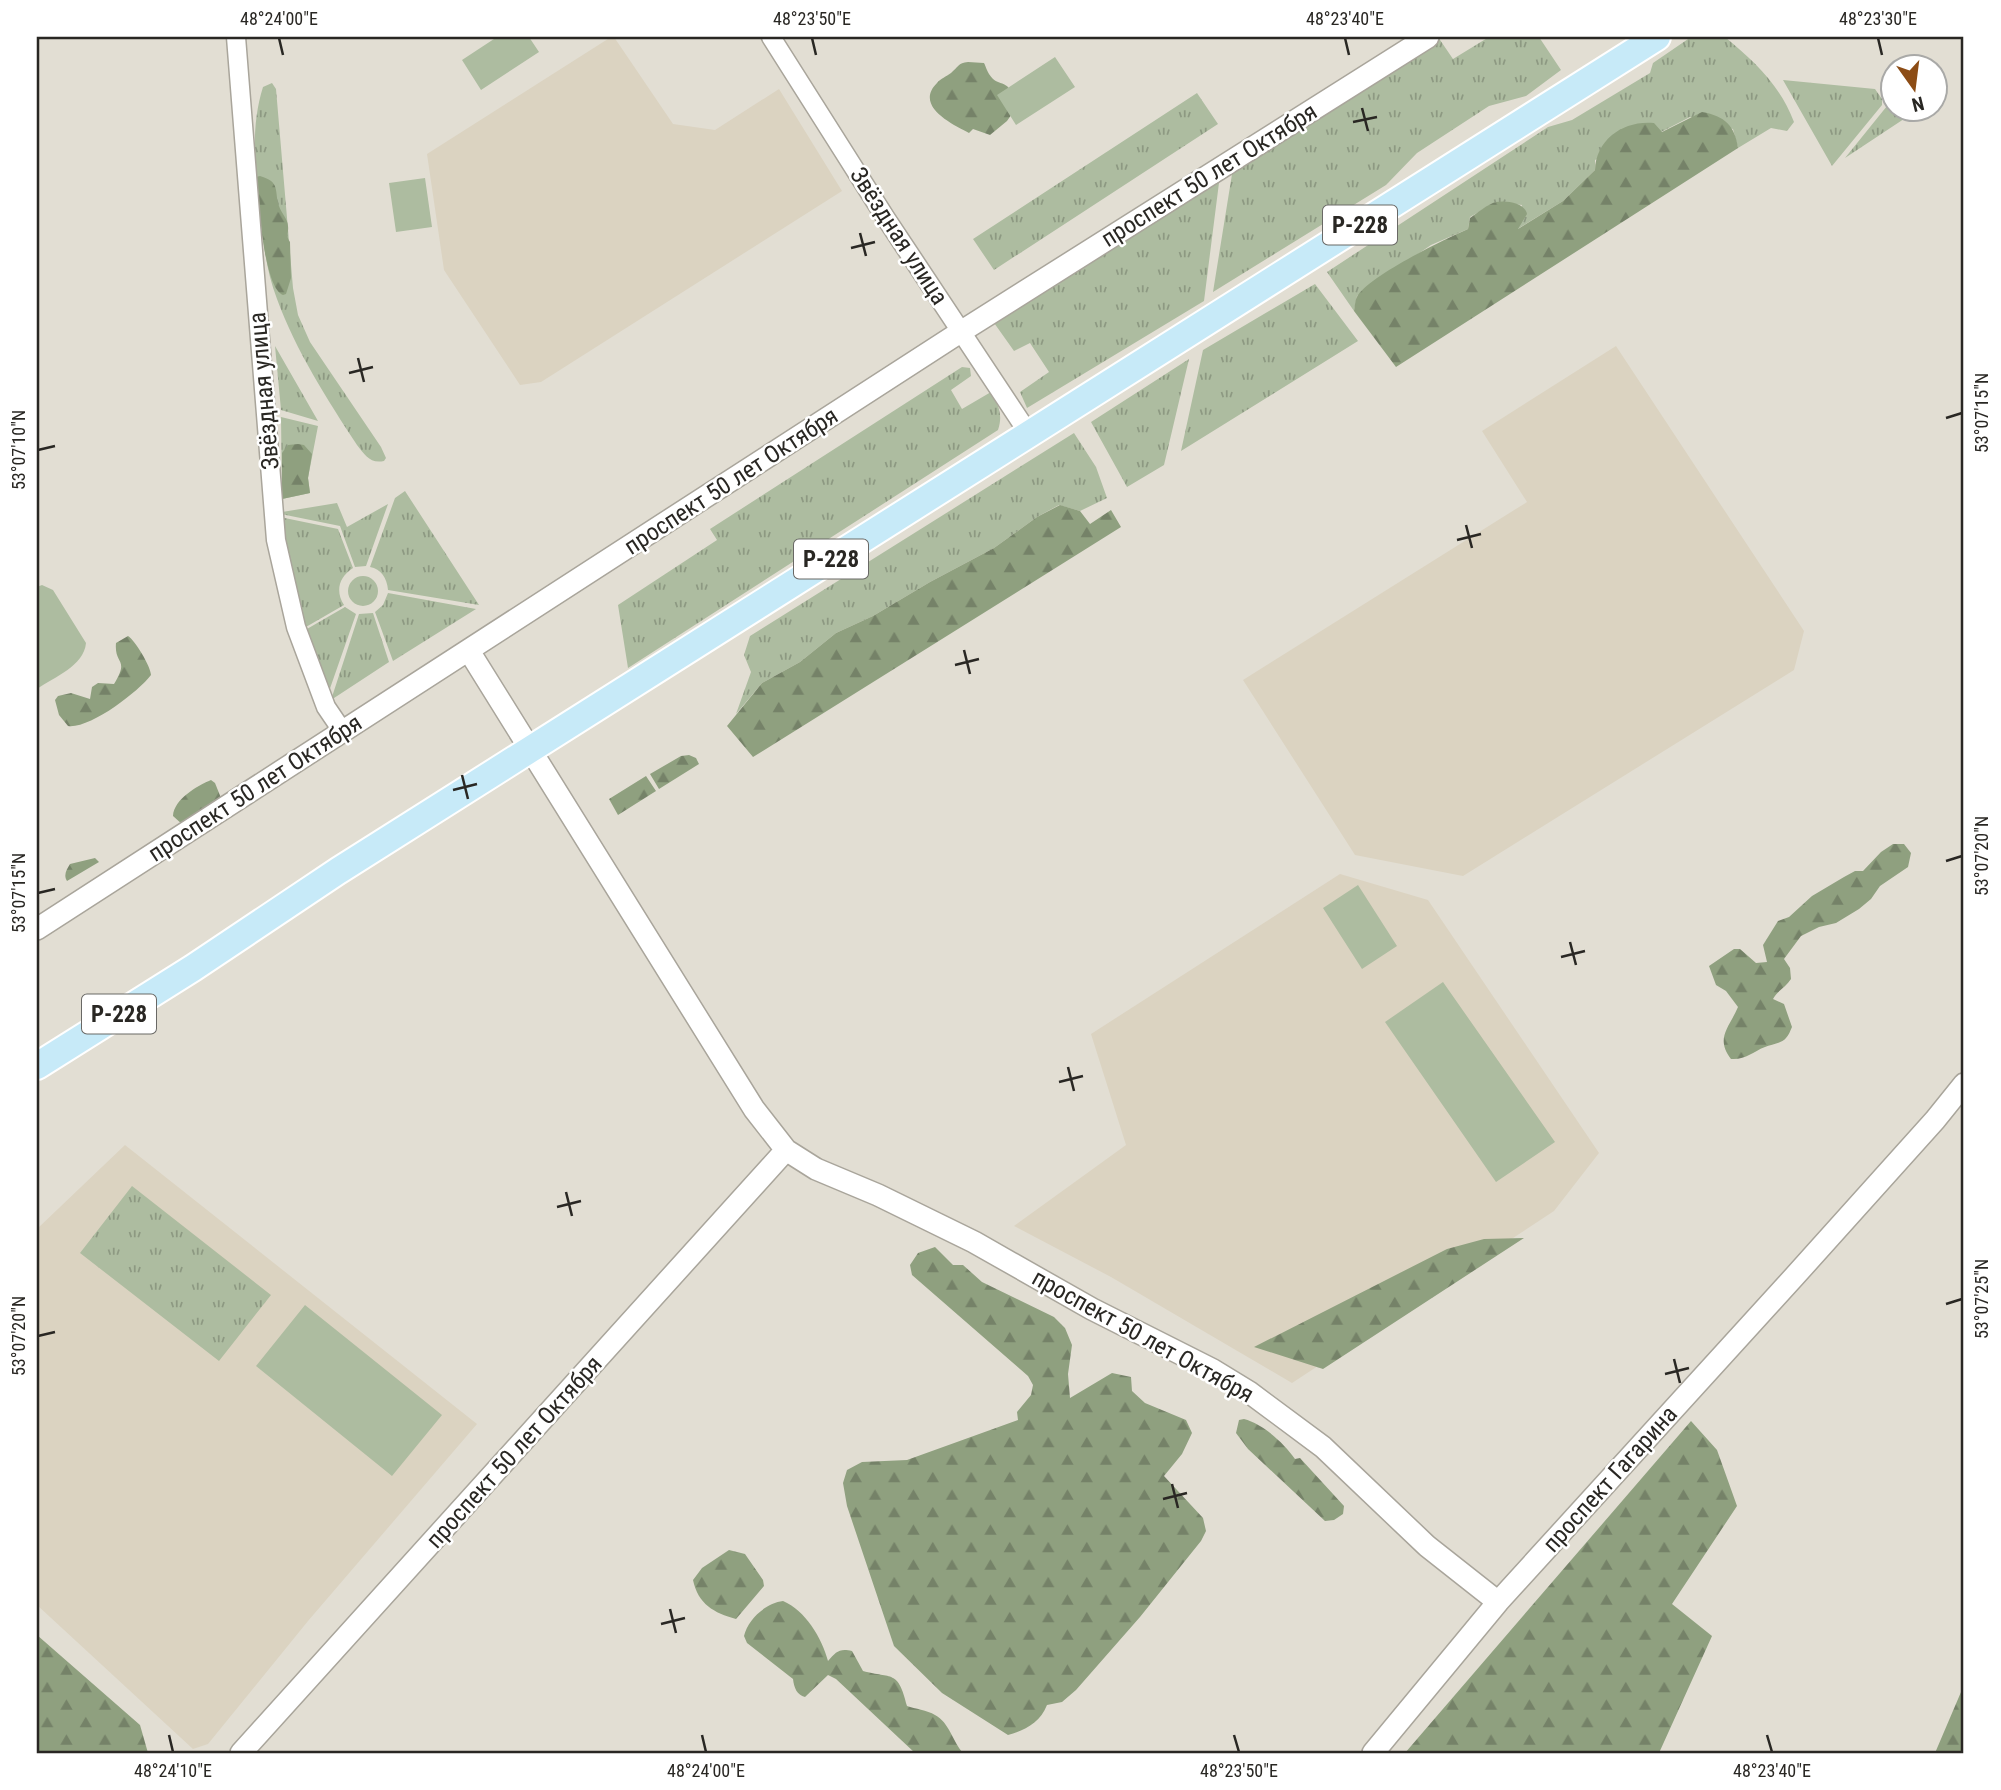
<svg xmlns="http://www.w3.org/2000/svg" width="2001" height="1790" font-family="'Roboto Condensed',sans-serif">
<defs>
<pattern id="grass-tufts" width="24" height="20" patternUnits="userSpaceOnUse" patternTransform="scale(1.75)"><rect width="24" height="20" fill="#adbca0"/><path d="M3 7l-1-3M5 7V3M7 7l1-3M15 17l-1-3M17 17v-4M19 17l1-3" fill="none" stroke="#8d9982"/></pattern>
<pattern id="forest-firs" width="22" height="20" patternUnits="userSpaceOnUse" patternTransform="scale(1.75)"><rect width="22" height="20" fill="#8fa07f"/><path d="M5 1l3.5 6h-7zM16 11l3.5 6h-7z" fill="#758268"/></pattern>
</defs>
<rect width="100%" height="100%" fill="#e2ded3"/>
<!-- built -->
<path fill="#dbd3c1" d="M611 37H614L673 124 715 130 779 89 842 191 541 382 520 385 444 270 427 154Z
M1616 346 1804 631 1794 670 1463 876 1355 855 1243 680 1527 502 1482 431Z
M1340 874 1428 900 1599 1153 1554 1211 1292 1383 1111 1277 1014 1226 1126 1145 1091 1034Z
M125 1145 477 1424 308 1621 208 1744 193 1749 37 1605V1229Z"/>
<!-- grass -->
<path fill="url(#grass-tufts)" d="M1438 37 1453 59 1489 37H1539L1561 70 1526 96 1489 106 1417 153 1386 185 1213 292 1233 168Z
M1691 37H1725C1755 62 1780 85 1794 122L1787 131 1771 128 1738 148 1733 129 1690 117 1661 132 1595 160V170L1563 201 1516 230 1522 205 1496 202 1470 217 1468 229 1431 245 1357 296 1354 311 1327 272 1548 127 1572 120 1650 73 1653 63Z
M1783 80 1875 89 1882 99V105L1832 166Z
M272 83 276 89 293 288 298 315 310 342 381 447 386 458 384 461C370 464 365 455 357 445 327 399 296 351 277 299 264 266 262 228 258 193 254 157 252 122 263 87Z
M1197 93 1218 124 994 270 973 239Z
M1892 105V108L1919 109 1845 158 1887 106Z
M1220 175 1204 301 1027 408 1020 392 1049 372 1030 343 1014 351 992 320Z
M1315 284 1358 341 1181 451 1203 350Z
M275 346 318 421 281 410Z
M1189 359 1164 465 1127 487 1091 422Z
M962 367 970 368 971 376 951 390 962 409 991 392C999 406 1003 415 998 430L628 668 618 605 717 540 710 529Z
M281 417 318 426 308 478 310 493 282 499Z
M1074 433 1096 467 1107 498 1080 511 1059 505 1037 517 994 548 930 582 873 616 836 633 800 662 762 683 736 714 751 672 744 655 750 636Z
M405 491 479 605 388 590C387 578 381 569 370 567L395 498Z
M337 503 347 527 388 504 366 566 355 567 340 526 276 513Z
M275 516 338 529 353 568C339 577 335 591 344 605L299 631Z
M348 591a15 15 0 1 1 30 0a15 15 0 1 1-30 0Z
M388 593 476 609 393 661 375 612 383 605Z
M345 607 356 614 327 697 300 633Z
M373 613 389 662 331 700 359 614Z
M132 1186 271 1295 219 1361 80 1253Z"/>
<!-- forest -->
<path fill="url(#forest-firs)" d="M968 62 984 63C986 67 987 71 989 74 1000 91 1009 73 1016 108L1007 121 990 135 973 129 969 133C952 124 914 106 937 83 941 78 946 77 951 73 958 67 958 63 968 62Z
M1702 112C1725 116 1735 126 1738 148L1396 367 1354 311C1355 306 1355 299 1358 295 1373 274 1443 240 1468 229L1470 218C1477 213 1488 204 1496 202 1507 200 1525 203 1527 214L1518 229 1563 201 1595 170C1596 139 1624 120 1654 123L1662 132Z
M260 176C281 182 274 191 279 206 281 213 288 219 288 226 289 234 285 235 290 242L291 278 286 294 283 295C263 287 259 199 256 177Z
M298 444 304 445 312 454 308 478 310 493 282 499V453L288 445Z
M1060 505 1080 511 1090 524 1111 510 1121 527 753 757 727 726 762 683 800 662 836 633 873 616 930 582 994 548 1037 517Z
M128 636C135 640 151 667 151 675 138 692 90 729 68 726L59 715 55 700 58 696 71 693 90 699 92 687 98 683 114 684C130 658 114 665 116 643Z
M689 755 696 758 699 764 659 789 650 774 681 756Z
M646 776 656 791 618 815 609 799Z
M211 780 215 783 221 798 183 825 173 816C174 799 197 786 211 780Z
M1893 844H1904L1911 853 1908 867 1880 886 1871 899 1859 909 1836 923 1819 927 1801 936 1784 959 1790 968 1791 979C1786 987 1777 991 1773 999L1784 1004 1792 1027C1790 1031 1789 1035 1786 1038 1781 1044 1771 1044 1765 1047 1752 1052 1746 1060 1731 1059 1715 1038 1729 1028 1738 1007L1726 991 1716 985 1709 966 1734 949H1740L1756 963 1767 962 1763 945 1778 921 1789 917 1812 896 1844 877 1855 871H1863L1881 852Z
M95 858 99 862 67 881C63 875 67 869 70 864Z
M1524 1238 1323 1369 1254 1347 1447 1249 1484 1239Z
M935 1247 953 1265H963L982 1282 1054 1317 1065 1328 1072 1345 1068 1374 1070 1398 1112 1373 1131 1377 1132 1391 1145 1403 1186 1420 1192 1433 1182 1454 1164 1476 1203 1518 1206 1531 1201 1541 1140 1617 1076 1690 1062 1702 1047 1705C1040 1723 1025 1730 1008 1735L942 1693 894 1646 847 1506 843 1483 847 1470 862 1462 907 1460 1018 1420 1017 1412 1031 1395 1033 1385 1028 1376 912 1275 910 1265 918 1253Z
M1244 1419C1263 1424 1284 1443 1295 1459L1300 1458 1344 1506 1343 1514 1334 1520 1325 1521 1248 1449 1236 1433 1239 1420Z
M1691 1421 1717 1450 1737 1506 1672 1604 1712 1636 1659 1753H1405Z
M729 1550 745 1554 763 1580 764 1586 736 1619C714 1613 698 1604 693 1580L702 1568Z
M783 1601C805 1610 822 1638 828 1661 836 1652 839 1648 852 1651L863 1671C892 1679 898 1669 907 1706 915 1709 927 1710 935 1715 949 1722 953 1742 963 1753H915L836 1679 828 1675 805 1697C797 1695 794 1688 793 1679L747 1643 744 1636C748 1619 766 1603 783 1601Z
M37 1635 140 1725 148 1753H37Z
M1964 1685V1753H1935Z"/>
<!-- park -->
<path fill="#adbca0" d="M497 37H529L539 52 481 90 462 60Z
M1055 57 1075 87 1016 125 997 95Z
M425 178 432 227 396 232 389 183Z
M42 585 53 590 86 643C84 666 54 677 37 689V587Z
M1358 885 1397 946 1362 969 1323 908Z
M1443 982 1555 1142 1496 1182 1385 1022Z
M305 1305 442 1415 392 1476 256 1366Z"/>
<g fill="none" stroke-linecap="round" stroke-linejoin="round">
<defs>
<path id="minor" d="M236 37 276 540 296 627 326 707 343 732
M771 37 885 217 1029 434"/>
<path id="tertiary" d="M469 651 754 1109 786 1150 816 1169 878 1195 974 1242 1092 1309 1213 1370 1249 1392 1323 1447 1427 1546 1498 1602
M37 929 951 338 1428 37
M241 1753 786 1150
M1373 1753 1498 1602 1793 1278 1935 1120 1964 1084"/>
<path id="primary" d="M37 1066 193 968 338 871 1657 37"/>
</defs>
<!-- minor casing -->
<use href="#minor" stroke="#a9a59b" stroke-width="21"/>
<!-- tertiary casing -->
<use href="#tertiary" stroke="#a9a59b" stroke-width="24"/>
<!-- primary casing -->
<use href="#primary" stroke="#fff" stroke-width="30"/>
<!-- minor -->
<use href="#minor" stroke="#fff" stroke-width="18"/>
<!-- tertiary -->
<use href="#tertiary" stroke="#fff" stroke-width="21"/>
<!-- primary -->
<use href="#primary" stroke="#c7eaf8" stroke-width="26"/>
</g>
<!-- ticks -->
<path fill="none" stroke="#292723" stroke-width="2.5" d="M279 38 283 55M812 38 816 55M1345 38 1349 55M1878 38 1882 55M1362 108 1368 131M1353 122 1377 117M860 233 866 256M851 248 875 242M358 358 364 382M349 373 373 367M1946 418 1962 413M38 450 55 446M1466 525 1472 548M1457 540 1481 534M964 650 970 674M955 665 979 659M462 775 468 799M453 790 477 784M1946 861 1962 856M38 893 55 889M1570 942 1576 965M1561 957 1585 951M1068 1067 1074 1091M1059 1082 1083 1076M566 1192 572 1216M557 1207 581 1201M1946 1304 1962 1299M38 1336 55 1332M1674 1359 1680 1383M1665 1374 1689 1368M1172 1484 1178 1508M1163 1499 1187 1493M670 1609 676 1633M661 1624 685 1618M169 1735 173 1752M702 1735 706 1752M1234 1735 1239 1752M1767 1735 1772 1752"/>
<g text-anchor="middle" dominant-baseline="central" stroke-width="5" stroke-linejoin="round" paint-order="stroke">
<!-- shield labels -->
<g fill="#fff" stroke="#696865" stroke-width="2">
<rect x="1323" y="205.5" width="74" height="39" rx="5"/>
<rect x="794" y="539.5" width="74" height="39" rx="5"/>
<rect x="82" y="994.5" width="74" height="39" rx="5"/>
</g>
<g font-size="23" font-weight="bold" fill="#292723">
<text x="1360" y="225">Р-228</text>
<text x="831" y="559">Р-228</text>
<text x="119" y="1014">Р-228</text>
</g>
<!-- street labels -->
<g font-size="24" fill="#292723" stroke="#fff">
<text transform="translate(1209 175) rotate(-32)">проспект 50 лет Октября</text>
<text transform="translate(899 236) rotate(57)">Звёздная улица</text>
<text transform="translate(264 391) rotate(-95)">Звёздная улица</text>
<text transform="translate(731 481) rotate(-33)">проспект 50 лет Октября</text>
<text transform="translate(255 788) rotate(-33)">проспект 50 лет Октября</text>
<text transform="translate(1143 1336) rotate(29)">проспект 50 лет Октября</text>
<text transform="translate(514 1452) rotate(-48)">проспект 50 лет Октября</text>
<text transform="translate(1610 1479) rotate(-48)">проспект Гагарина</text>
</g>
</g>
<!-- border -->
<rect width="2001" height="1790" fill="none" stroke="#ffffff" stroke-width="77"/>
<!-- north arrow -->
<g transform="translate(1914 88) rotate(166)"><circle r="33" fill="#ffffff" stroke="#a9a9a7" stroke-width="2"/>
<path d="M0-5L12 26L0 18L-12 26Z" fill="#8c4c15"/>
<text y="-10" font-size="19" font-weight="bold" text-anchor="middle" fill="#292723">N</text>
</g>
<rect x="38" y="38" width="1924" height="1714" fill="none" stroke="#292723" stroke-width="2.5"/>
<g font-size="18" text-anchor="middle" fill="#292723">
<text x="279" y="25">48°24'00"E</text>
<text x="812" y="25">48°23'50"E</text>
<text x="1345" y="25">48°23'40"E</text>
<text x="1878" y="25">48°23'30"E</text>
<text transform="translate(1982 413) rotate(-90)" y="6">53°07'15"N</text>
<text transform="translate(19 450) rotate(-90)" y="6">53°07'10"N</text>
<text transform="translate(1982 856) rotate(-90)" y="6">53°07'20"N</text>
<text transform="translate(19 893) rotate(-90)" y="6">53°07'15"N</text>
<text transform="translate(1982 1299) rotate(-90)" y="6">53°07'25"N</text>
<text transform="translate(19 1336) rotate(-90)" y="6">53°07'20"N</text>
<text x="173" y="1777">48°24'10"E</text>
<text x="706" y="1777">48°24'00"E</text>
<text x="1239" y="1777">48°23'50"E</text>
<text x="1772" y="1777">48°23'40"E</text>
</g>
</svg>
